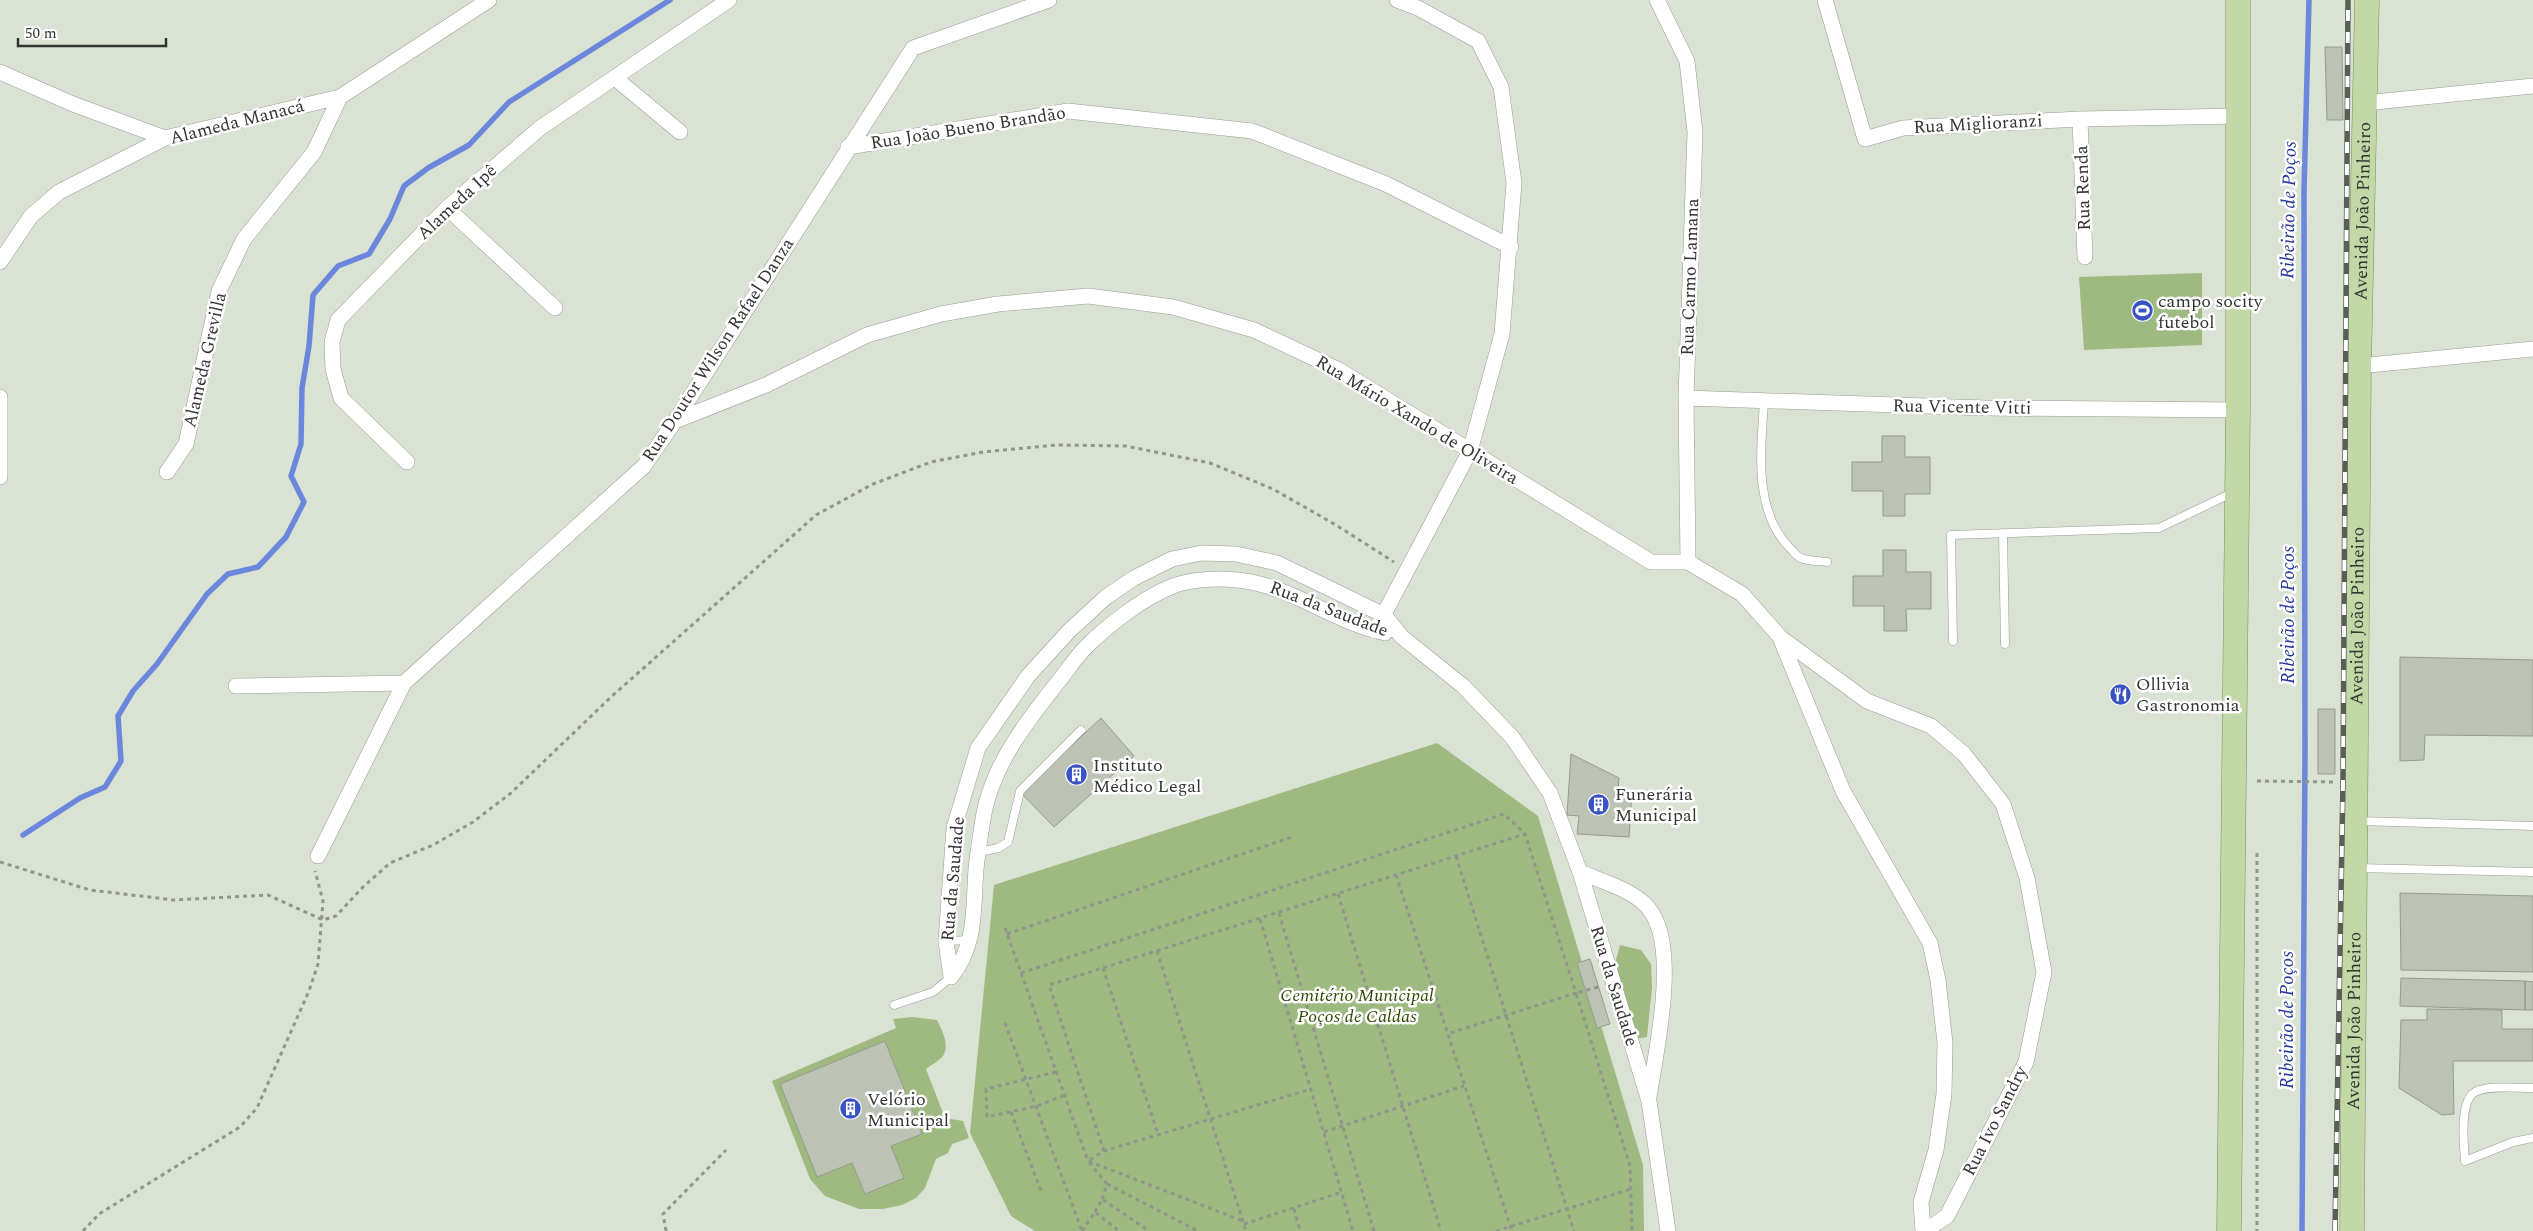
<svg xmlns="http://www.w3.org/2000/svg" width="2533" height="1231" font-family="Spectral,serif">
<rect width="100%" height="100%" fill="#dae2d3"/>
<!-- green -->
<path fill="#9fba80" d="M2202 273V345L2084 350 2079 277Z
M1437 743 1538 816 1643 1165 1644 1231H1035L1011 1216 970 1133 994 885Z
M1620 945 1641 950 1651 964 1652 988 1647 1037 1636 1039 1615 964Z
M912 1017 937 1020C942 1030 950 1045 943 1056 939 1061 931 1065 926 1069L945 1118 963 1121 969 1138 952 1144 948 1153 936 1159 925 1188 916 1198 902 1205 883 1209H859L825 1196 810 1179 772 1081 896 1028 893 1019Z"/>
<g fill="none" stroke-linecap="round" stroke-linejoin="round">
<!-- stream -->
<path stroke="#6b87db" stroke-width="5.5" d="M23 835 80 798 105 787 121 761 118 716 133 691 157 664 207 594 228 574 258 567 286 537 304 502 291 476 301 444 302 388 309 346 313 295 338 266 369 254 390 219 404 186 428 168 469 145 509 102 670 0
M2302 1231 2305 752 2304 191 2309 0"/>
</g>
<!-- building -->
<path fill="#bcc3b4" stroke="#949b8d" d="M2325 47H2342L2343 120H2327Z
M1882 436H1905V457H1930V494H1905V516H1883V491H1852V462H1882Z
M1883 550H1906V572H1931V609H1906L1907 631H1884V606H1853V576H1883Z
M2400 657 2533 660V736L2425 735 2424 760 2400 761Z
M2318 709H2335V774H2318Z
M1101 718 1134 756 1054 827 1021 793Z
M1571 754 1619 778 1618 791 1632 792 1629 837 1577 834 1579 816 1567 815Z
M2400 893 2533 896V972L2401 970Z
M1590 959 1610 1024 1597 1028 1577 963Z
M2401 978 2525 981V1010L2400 1006Z
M2525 981 2533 982V1010H2525Z
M2427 1009 2502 1010V1029H2533V1061H2453L2454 1114 2442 1115 2399 1088 2401 1020H2427Z
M885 1041 922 1134 891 1146 904 1178 865 1194 852 1163 817 1177 780 1084Z"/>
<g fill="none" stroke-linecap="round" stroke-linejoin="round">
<defs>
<path id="lane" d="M1764 402C1761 450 1753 511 1790 548 1793 551 1797 557 1801 558 1808 561 1819 561 1827 562
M2003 533 2005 644
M1953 641 1951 535 2159 528 2234 492
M2358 821 2533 826
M979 852 998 848 1008 842 1020 791 1081 730
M2357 868 2533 872
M946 941 971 940
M894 1005 933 992 951 977
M2533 1088C2518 1088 2488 1085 2475 1092 2459 1101 2464 1145 2465 1161L2513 1142 2533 1138"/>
<path id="street" d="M1657 0 1687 61 1695 132 1686 398 1688 562
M1825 0 1865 139 1903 128 2080 119 2238 116
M0 72 73 104 165 138
M615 78 680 132
M2365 103 2533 86
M2080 119 2085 257
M848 147 1068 111 1252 131 1386 184 1511 247
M447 208 555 308
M0 262 31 216 59 192 165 138 340 97 489 0
M2359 366 2533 349
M0 397V477
M1686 398 1985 408 2238 410
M675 421 766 385 867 335 941 314 998 304 1088 296 1173 307 1254 330 1339 370 1651 562H1688L1742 594 1781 638 1867 701 1931 726 1964 754 2003 804 2027 878 2044 972 2026 1062 1947 1216 1925 1231
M407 462 341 398 333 369 332 342 338 320 447 208 540 128 729 0
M167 472 186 444 219 291 244 239 314 152 340 97
M1375 631 1470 451 1502 334 1514 183 1501 87 1478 41 1418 8 1397 0
M1781 640 1843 791 1930 943 1938 980 1945 1043 1944 1094 1936 1150 1921 1202 1923 1231
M236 686 404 683
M318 856 404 683 644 466 675 421 913 48 1049 0
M1580 872C1603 882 1639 891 1652 913 1678 954 1656 1051 1649 1097
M951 977 946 941 954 828 978 748 1028 676 1069 631 1106 597 1134 578 1172 559 1202 553 1236 554 1277 563 1384 615 1402 637 1463 686 1512 737 1550 793 1580 872 1649 1101 1668 1231
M951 977C977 945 973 908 976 869 978 851 981 831 984 813 994 763 1027 721 1058 682 1067 671 1076 657 1086 647 1108 625 1144 597 1173 586 1191 579 1217 578 1237 580 1291 585 1333 622 1385 633"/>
<g id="primary">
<path d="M2229 1231 2238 410V0"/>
<path id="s1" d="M2352 1231 2359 366 2367 0"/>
</g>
</defs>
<!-- lane casing -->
<use href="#lane" stroke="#979e90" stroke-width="9"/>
<!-- street casing -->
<use href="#street" stroke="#979e90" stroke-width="16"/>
<!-- primary casing -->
<use href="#primary" stroke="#768f57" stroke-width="25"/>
<!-- path -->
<path stroke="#8f958a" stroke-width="3" stroke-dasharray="4 4" stroke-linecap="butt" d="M2257 781 2336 782
M2257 853V1231
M1456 856 1574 1231
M0 862 90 890 174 900 268 895 323 920 336 916 363 887 390 863 433 845 473 822 511 793 611 697 816 515 873 484 931 462 983 452 1057 445 1126 446 1210 463 1273 489 1336 525 1394 562
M1396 875 1512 1231
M1338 894 1441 1231
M1279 913 1374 1231
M1260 919 1353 1231
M1005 928 1088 1161 1243 1221
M1007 934 1292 837
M1157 951 1246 1231
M1103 968 1158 1134
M1021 973 1504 814 1525 834 1576 993 1447 1034
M1598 987 1576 993 1630 1166 1632 1231
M1005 1023 1082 1231
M1056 1072 986 1089 987 1117 1037 1106 1065 1095
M1011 1112 1041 1191
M1324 1132 1464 1086
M1104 1151 1049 985 1525 834
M1107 1184 1088 1161 1104 1151 1311 1089
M1102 1199 1107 1184 1198 1231
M1294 1209 1300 1231
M1095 1212 1102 1199 1149 1231
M1244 1224 1342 1192
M83 1231 99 1214 240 1127 257 1108 309 991 318 964 323 901 315 871
M666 1231 663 1214 726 1150
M1082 1231 1095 1212 1119 1231
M1496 1231 1631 1189"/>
<!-- lane -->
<use href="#lane" stroke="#fff" stroke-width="8"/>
<!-- street -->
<use href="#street" stroke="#fff" stroke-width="15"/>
<!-- primary -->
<use href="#primary" stroke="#c2d9a7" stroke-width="24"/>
<defs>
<path id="rail" d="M2335 1231 2343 782 2348 0"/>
</defs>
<!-- rail casing -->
<use href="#rail" stroke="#5a5e57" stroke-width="5.5"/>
<!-- rail -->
<use href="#rail" stroke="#fff" stroke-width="4" stroke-dasharray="11" stroke-linecap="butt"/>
</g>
<!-- icons -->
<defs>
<symbol id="stadium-disc" viewBox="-11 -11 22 22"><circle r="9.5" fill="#3953c5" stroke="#fff"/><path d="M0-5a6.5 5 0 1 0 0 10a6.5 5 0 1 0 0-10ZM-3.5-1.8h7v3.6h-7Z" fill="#fff"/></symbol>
<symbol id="restaurant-disc" viewBox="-11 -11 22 22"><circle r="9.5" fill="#3953c5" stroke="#fff"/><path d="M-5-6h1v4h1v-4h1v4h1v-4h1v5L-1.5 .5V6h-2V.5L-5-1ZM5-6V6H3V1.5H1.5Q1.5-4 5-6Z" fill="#fff"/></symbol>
<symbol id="building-disc" viewBox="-11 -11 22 22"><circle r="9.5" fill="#3953c5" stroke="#fff"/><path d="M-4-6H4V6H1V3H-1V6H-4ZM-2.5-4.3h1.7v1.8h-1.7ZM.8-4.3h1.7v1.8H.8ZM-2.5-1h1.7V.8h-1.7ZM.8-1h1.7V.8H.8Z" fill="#fff"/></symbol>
</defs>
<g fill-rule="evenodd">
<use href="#stadium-disc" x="2130" y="298" width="25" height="25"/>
<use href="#restaurant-disc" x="2108" y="682" width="25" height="25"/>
<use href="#building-disc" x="1064" y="762" width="25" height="25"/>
<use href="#building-disc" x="1586" y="792" width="25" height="25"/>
<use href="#building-disc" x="838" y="1096" width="25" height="25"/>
</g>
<g text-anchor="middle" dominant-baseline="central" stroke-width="5" stroke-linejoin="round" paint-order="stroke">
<!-- street labels -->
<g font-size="18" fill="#323530" stroke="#fff">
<text transform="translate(237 122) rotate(-14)">Alameda Manacá</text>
<text transform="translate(1978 124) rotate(-3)">Rua Miglioranzi</text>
<text transform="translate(968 128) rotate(-9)">Rua João Bueno Brandão</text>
<text transform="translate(2083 188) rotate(-92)">Rua Renda</text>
<text transform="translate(457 202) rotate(-43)">Alameda Ipê</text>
<text stroke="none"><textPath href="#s1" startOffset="1020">Avenida João Pinheiro</textPath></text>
<text transform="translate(1690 277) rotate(-88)">Rua Carmo Lamana</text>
<text transform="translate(718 350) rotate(-57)">Rua Doutor Wilson Rafael Danza</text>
<text transform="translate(205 360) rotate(-77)">Alameda Grevilla</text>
<text transform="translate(1962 407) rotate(1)">Rua Vicente Vitti</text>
<text transform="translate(1417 420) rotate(31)">Rua Mário Xando de Oliveira</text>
<text transform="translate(1329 609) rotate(21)">Rua da Saudade</text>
<text stroke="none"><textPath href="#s1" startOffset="615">Avenida João Pinheiro</textPath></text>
<text transform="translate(953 879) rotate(-85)">Rua da Saudade</text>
<text transform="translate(1614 986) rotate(73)">Rua da Saudade</text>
<text stroke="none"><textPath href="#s1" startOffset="210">Avenida João Pinheiro</textPath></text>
<text transform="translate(1995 1121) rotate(-63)">Rua Ivo Sandry</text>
</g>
<!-- poi labels -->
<g font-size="18" fill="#323530" stroke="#fff" text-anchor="start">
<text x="2158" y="301">campo socity<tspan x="2158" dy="21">futebol</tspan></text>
<text x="2136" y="684">Ollivia<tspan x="2136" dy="21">Gastronomia</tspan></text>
<text x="1093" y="765">Instituto<tspan x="1093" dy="21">Médico Legal</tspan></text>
<text x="1615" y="794">Funerária<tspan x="1615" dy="21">Municipal</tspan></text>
<text x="867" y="1099">Velório<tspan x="867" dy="21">Municipal</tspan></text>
</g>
<!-- park labels -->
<g font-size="18" font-style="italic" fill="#304902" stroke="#fff">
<text x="1357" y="995">Cemitério Municipal<tspan x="1357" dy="21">Poços de Caldas</tspan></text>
</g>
<!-- water labels -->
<g font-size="19" font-style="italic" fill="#25389a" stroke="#fff">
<text transform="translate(2289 210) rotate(-89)">Ribeirão de Poços</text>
<text transform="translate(2288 615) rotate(-90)">Ribeirão de Poços</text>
<text transform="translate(2287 1020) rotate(-90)">Ribeirão de Poços</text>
</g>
</g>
<!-- scale -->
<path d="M18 38v8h148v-8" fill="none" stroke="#323530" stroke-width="2.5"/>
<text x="25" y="38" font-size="15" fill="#323530" stroke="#ffffff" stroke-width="4" paint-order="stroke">50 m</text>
</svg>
